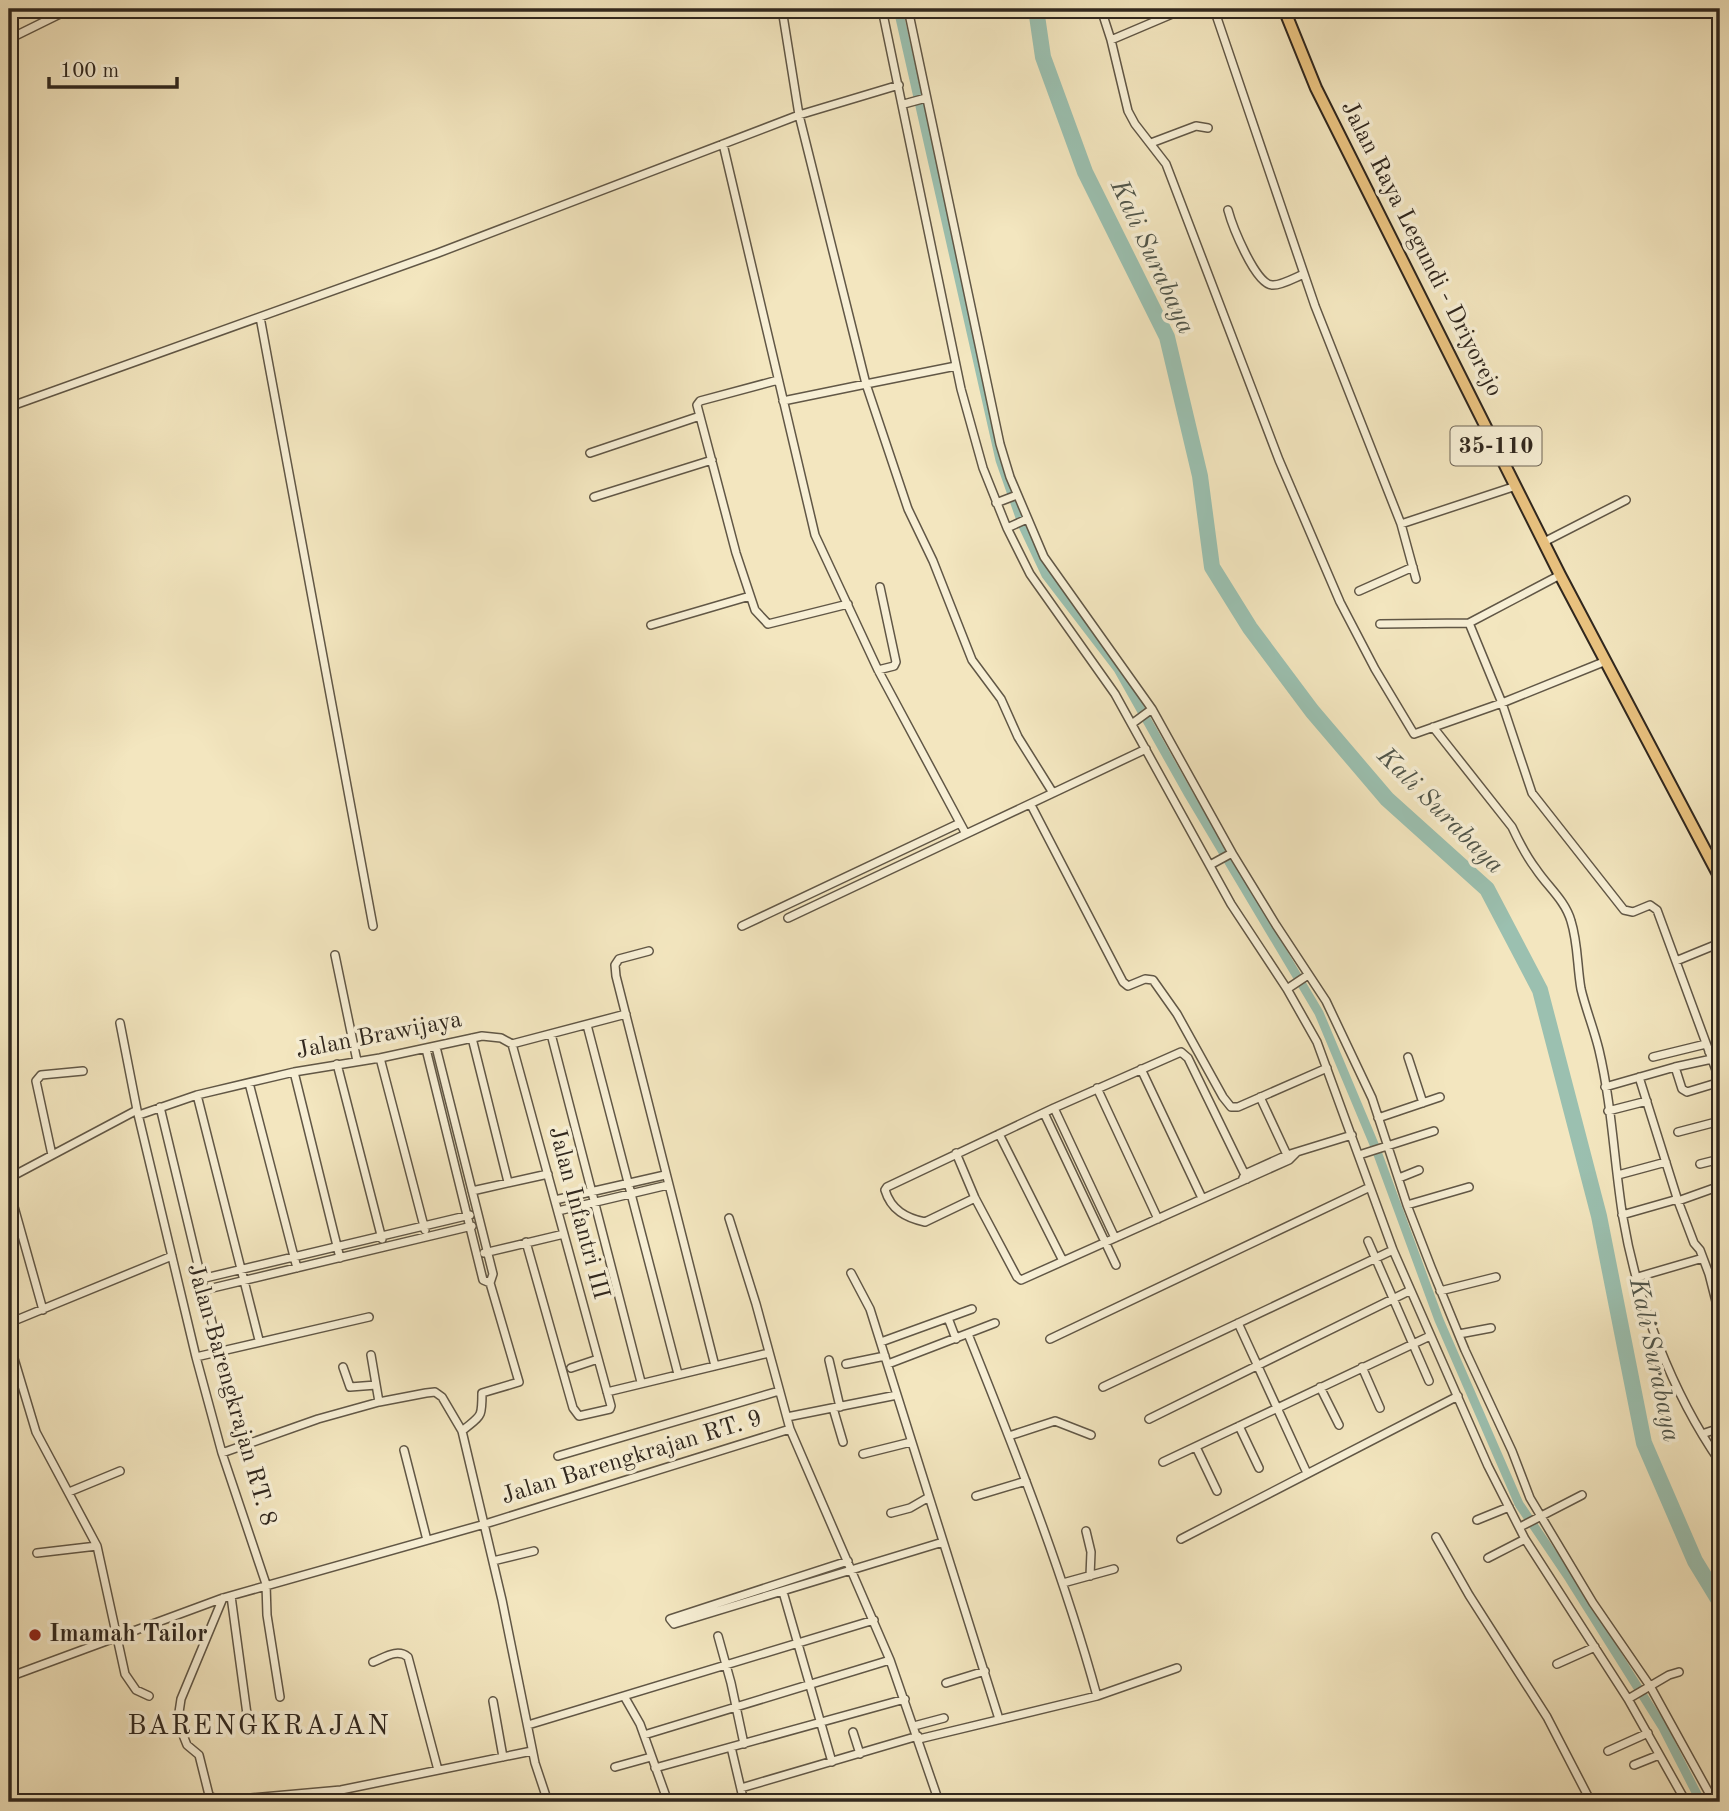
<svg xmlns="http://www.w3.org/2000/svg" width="1729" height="1811" font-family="'Old Standard TT',serif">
<rect width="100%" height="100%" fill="#f3e6bf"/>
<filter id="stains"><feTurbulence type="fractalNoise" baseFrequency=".00286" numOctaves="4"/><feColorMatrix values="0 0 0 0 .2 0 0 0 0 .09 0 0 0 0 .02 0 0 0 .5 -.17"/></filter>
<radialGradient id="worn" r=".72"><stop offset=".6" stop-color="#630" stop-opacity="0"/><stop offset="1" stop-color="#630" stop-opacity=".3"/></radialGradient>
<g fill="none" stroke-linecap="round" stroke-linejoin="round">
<!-- canal -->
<path stroke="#9bc0b0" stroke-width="9" d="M898 9 1000 460 1023 526 1046 575 1118 669 1189 795 1319 1013 1376 1149 1439 1320 1519 1504 1569 1578 1662 1726 1701 1802"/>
<!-- river -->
<path stroke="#9bc0b0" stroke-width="16" d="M1036 9 1043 57 1085 172 1167 337 1200 476 1212 567 1250 628 1312 711 1387 799 1487 889 1540 990 1599 1216 1644 1443 1695 1561 1720 1602"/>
<defs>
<path id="minor" d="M782 9 799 115 866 384 956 366
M882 9 961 389 983 468 1007 528 1030 574 1115 694 1231 904 1287 989 1317 1042 1393 1250 1488 1466 1525 1539 1628 1699 1686 1802
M908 9 1000 444 1010 477 1044 557 1152 709 1232 853 1276 925 1326 1001 1372 1098 1407 1205 1431 1267 1465 1350 1512 1451 1530 1498 1593 1603 1650 1686 1714 1802
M1101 9 1111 40 1184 9
M1214 9 1315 306 1401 524 1516 486
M1339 9 1340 14
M9 39 70 9
M1111 40 1128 111 1135 124 1166 164 1279 460 1340 602 1375 669 1414 734 1502 703 1532 793 1624 910 1633 912 1650 905 1657 910 1720 1081
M904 104 926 98
M1151 143 1196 126 1208 128
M723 144 815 535 878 670 966 834 1053 793
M1228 210C1232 225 1255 284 1272 285 1281 286 1296 277 1304 274
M260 317 373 926
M778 380 700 401 697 405 736 553 755 610 768 624 848 604
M783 401 866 384 908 509 933 561 972 660 1001 699 1018 737 1053 793 1146 749
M9 407 438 253 799 115 899 85
M590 453 700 416
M594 497 712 460
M996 503 1017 495
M1401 524 1416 579
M1007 528 1027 519
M1544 542 1626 500
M1359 591 1413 567
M1469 623 1560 575
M1380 624 1469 623 1502 703 1606 661
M651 625 750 596
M878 670 894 666 896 662 880 587
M1133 723 1152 709
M1433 727 1512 827C1519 842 1526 856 1536 869 1547 886 1565 900 1571 921 1578 943 1577 966 1581 989 1586 1010 1594 1029 1599 1050 1612 1105 1614 1162 1623 1218 1637 1301 1672 1393 1720 1462
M1031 805 1123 982 1128 986 1145 979 1153 980 1177 1014 1223 1097 1231 1107H1238L1327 1068
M1210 865 1232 853
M788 918 966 834
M742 926 960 823
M649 951 619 959 615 965 616 976 715 1366
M335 955 357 1061
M1676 961 1720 943
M1287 989 1308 975
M120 1023 137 1110 196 1357 222 1453 266 1584 267 1615 280 1697
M587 1025 678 1374
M551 1034 641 1382
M472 1038 508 1182
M512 1044 611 1406 610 1409 579 1416 573 1408 526 1242
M426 1049 483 1280 490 1283 493 1274 436 1047
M1709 1052 1720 1047
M1408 1057 1423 1103
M1653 1057 1706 1044
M380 1058 425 1230
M1712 1059 1675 1067 1682 1089 1687 1092 1720 1082
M337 1064 382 1239
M1141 1069 1202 1198
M294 1072 340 1258
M1639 1077 1678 1201 1694 1243 1700 1250 1709 1274 1720 1317
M249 1083 297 1268
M1605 1087 1675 1067
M1097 1088 1158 1219
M197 1095 259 1340
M1260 1097 1288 1157
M160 1107 219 1352
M1054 1108 1115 1238
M1608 1111 1647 1101
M1044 1113 1116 1265
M139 1115 197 1095 294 1072 380 1058 482 1036 501 1038 512 1044 626 1014
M1378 1118 1440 1097
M1678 1132 1720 1121
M999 1134 1063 1261
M956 1153 975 1198 1017 1277 1021 1280 1289 1160 1296 1153
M52 1155 36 1081 41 1075 83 1071
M1359 1155 1434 1131
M1700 1164 1720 1159
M1618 1175 1666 1162
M9 1178 137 1110
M1243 1178 1245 1174 1287 1155 1352 1135
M1399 1178 1419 1170
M9 1189 43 1310
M472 1191 548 1174
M975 1198 925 1222C906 1218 891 1210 885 1190L887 1187 1054 1108 1181 1052 1188 1058 1247 1179
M555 1200 665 1175
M1678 1201 1720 1186
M1407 1205 1469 1187
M558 1211 668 1185
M1622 1215 1678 1199
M729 1218 756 1304 790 1429 890 1660 939 1802
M1368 1241 1429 1381
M484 1253 564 1234
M851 1273 870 1309 999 1719
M1638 1277 1703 1258
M201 1279 470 1215
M204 1290 472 1226
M1440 1291 1496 1277
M948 1318 956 1339
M9 1323 172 1256
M1238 1323 1307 1473
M968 1334C1016 1453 1063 1572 1097 1696
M1459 1334 1491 1328
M1050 1339 1370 1187
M9 1342 36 1432 97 1546 125 1674 136 1690 149 1696
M881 1342 972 1309
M371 1355 379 1402
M196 1357 369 1317
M829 1360 840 1407
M846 1364 885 1356
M888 1364 995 1323
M343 1367 350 1387 376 1385
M1362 1367 1380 1408
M571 1368 598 1359
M1103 1387 1393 1250
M1320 1387 1339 1425
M607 1392 769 1353
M833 1408 843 1442
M787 1417 897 1395
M1149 1419 1409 1291
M1239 1426 1259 1468
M462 1431C481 1415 482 1419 482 1393L519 1382 490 1283
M1702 1434 1720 1428
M1009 1436 1055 1421 1091 1435
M1196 1447 1217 1491
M404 1450 427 1540
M222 1453 318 1419 379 1402 426 1393 435 1392 442 1397 462 1431 502 1600 535 1763 548 1802
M863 1454 911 1442
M558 1456 779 1391
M1163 1462 1430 1336
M69 1492 120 1471
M976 1496 1026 1481
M891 1513 910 1508 929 1497
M1477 1520 1509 1507
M1520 1527 1582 1495
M1086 1531 1091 1552 1090 1576
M1436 1537 1469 1595 1547 1717 1591 1802
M1181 1539 1458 1396
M37 1553 97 1546
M1488 1558 1525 1539
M493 1561 534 1551
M848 1561 670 1619 674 1624 943 1542
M1063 1583 1114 1569
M783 1592 832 1762
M231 1596 249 1729
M223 1598 181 1699 178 1719 181 1730 187 1745 199 1755 209 1795 217 1801 341 1790 532 1751
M718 1636 731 1683 744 1744
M373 1662C384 1658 397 1648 408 1657L438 1770
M1557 1664 1595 1647
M9 1677 223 1598 485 1524 790 1429
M946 1683 985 1671
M624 1696 640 1724 668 1802
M1628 1699 1669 1675 1679 1672
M493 1701 503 1757
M528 1725 874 1620
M914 1726 944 1718
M853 1732 860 1754
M644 1735 890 1660
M919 1739 1097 1696 1177 1668
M731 1747 744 1802
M1608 1751 1648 1733
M1634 1765 1659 1755
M615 1767 651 1757
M655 1768 905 1699
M741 1788 918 1736"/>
<path id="primary" d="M1284 9 1316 88 1560 575 1720 878"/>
</defs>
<!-- minor casing -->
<use href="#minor" stroke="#615746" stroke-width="10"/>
<!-- primary casing -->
<use href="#primary" stroke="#30271e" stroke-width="14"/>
<!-- minor -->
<use href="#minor" stroke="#f7efd5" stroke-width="7"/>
<!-- primary -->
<use href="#primary" stroke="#eac380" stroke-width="10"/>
</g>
<!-- markers -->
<circle fill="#8f2418" stroke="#f7efd5" stroke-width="2.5" cx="35" cy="1635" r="7"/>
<g text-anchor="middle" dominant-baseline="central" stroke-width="7" stroke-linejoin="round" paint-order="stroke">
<!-- shield labels -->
<rect fill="#f7efd5" stroke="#6c6355" stroke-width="2" x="1450.5" y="426.5" width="91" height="39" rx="5"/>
<g font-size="23" font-weight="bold" fill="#30271e">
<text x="1496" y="446">35-110</text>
</g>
<!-- street labels -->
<g font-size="24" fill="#30271e" stroke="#f7efd5">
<text transform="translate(1421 249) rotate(63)">Jalan Raya Legundi - Driyorejo</text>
<text transform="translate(379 1036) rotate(-11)">Jalan Brawijaya</text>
<text transform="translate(578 1213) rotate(75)">Jalan Infantri III</text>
<text transform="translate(231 1395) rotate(74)">Jalan Barengkrajan RT. 8</text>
<text transform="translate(632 1458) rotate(-17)">Jalan Barengkrajan RT. 9</text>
</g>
<!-- poi labels -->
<g font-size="24" font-weight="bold" fill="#30271e" stroke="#f7efd5" text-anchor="start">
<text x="49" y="1635">Imamah Tailor</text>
</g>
<!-- water labels -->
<g font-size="26" font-style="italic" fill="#50554a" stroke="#f7efd5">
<text transform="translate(1152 257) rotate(65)">Kali Surabaya</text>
<text transform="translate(1440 811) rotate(45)">Kali Surabaya</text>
<text transform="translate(1654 1360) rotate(78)">Kali Surabaya</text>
</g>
<!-- quarter labels -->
<g font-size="28" letter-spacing="2" fill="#30271e" stroke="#f7efd5">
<text x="259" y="1727">BARENGKRAJAN</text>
</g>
</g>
<!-- margin -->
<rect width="1729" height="1811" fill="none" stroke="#f3e6bf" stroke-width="35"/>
<rect x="10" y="10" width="1708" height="1790" fill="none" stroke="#30271e" stroke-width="3.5"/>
<rect x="18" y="18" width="1694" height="1776" fill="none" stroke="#30271e" stroke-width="2"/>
<!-- scale -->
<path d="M49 77v10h128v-10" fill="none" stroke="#30271e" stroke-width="3.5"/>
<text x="60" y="77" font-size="21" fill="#30271e" stroke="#f7efd5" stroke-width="5" paint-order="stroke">100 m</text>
<rect width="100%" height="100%" filter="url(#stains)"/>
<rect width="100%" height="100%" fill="url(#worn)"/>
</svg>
